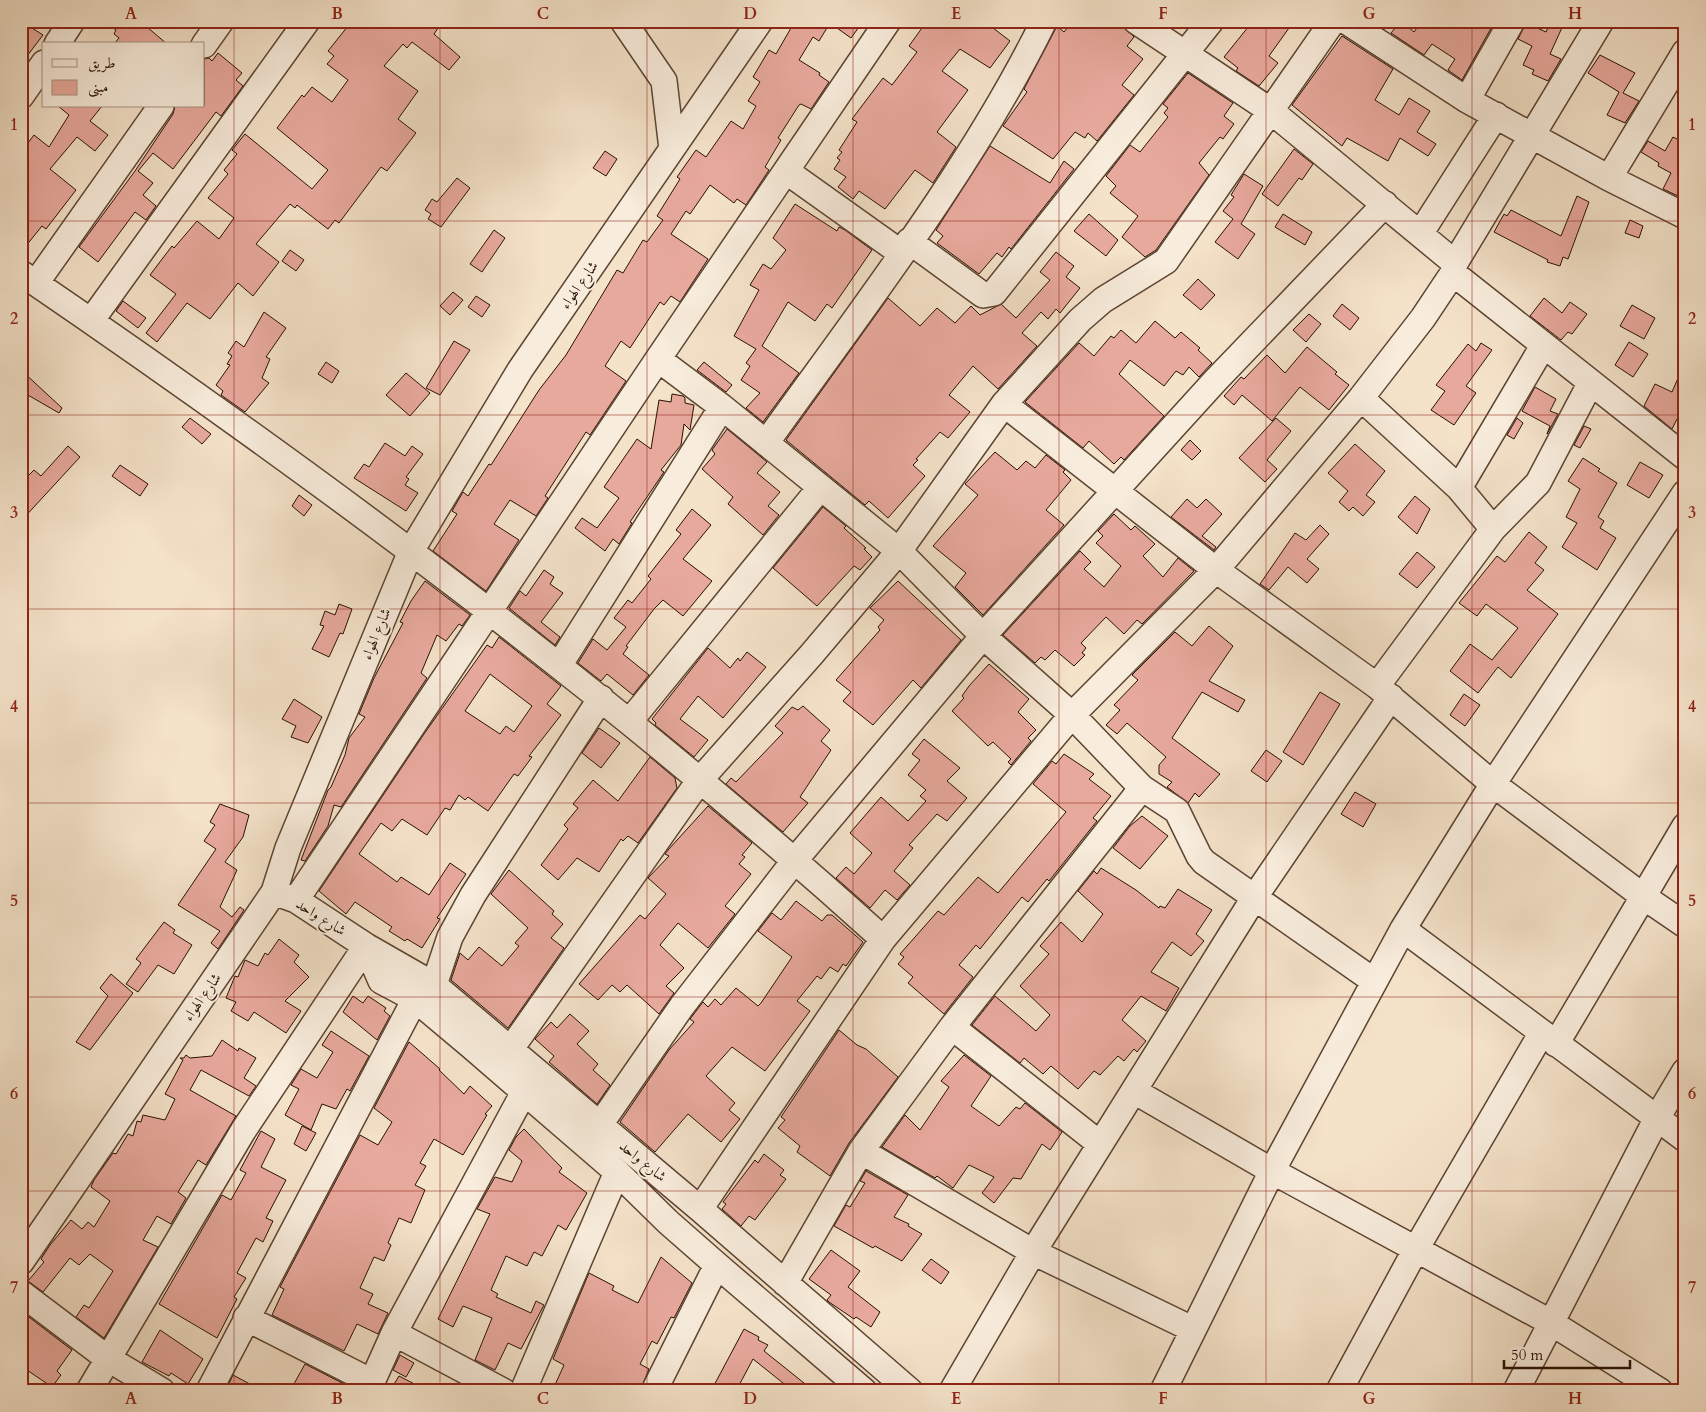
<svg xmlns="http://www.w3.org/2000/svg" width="1706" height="1412" font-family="Cardo,Amiri,serif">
<rect width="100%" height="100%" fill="#f4e2c9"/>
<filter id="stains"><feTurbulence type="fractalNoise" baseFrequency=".004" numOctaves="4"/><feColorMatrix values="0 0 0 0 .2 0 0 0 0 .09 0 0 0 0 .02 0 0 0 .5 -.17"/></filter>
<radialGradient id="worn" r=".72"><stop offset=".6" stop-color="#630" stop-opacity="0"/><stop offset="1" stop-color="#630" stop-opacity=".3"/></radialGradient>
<!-- building -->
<path fill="#e8a99d" stroke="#291000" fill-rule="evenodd" d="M21 21 43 35 21 64Z
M104 21H140L167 44H114L119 38 114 34 116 30Z
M352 21H443L434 34 460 57 449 70 412 42 407 48 403 44 384 66 418 91 398 119 416 133 387 171 381 167 339 223 335 220 328 229 297 205 295 208 290 204 256 244 279 262 253 296 238 283 210 319 187 303 157 342 146 333 176 294 150 275 172 246 174 248 197 221 219 239 234 218 208 198 228 174 224 170 237 154 232 150 245 134 312 189 328 170 277 128 302 95 304 97 312 87 332 102 348 80 327 64 334 56 328 51Z
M795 21H849L859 27 851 38 830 23 819 41 813 37 799 60 820 73 819 75 829 82 811 109 801 104 799 105 778 138 781 140 765 167 769 170 746 205 737 199 734 203 710 185 690 214 686 211 671 234 708 259 680 302 671 296 664 305 660 302 630 348 621 341 605 366 626 381 590 435 586 432 545 496 548 498 536 516 510 500 494 524 519 540 486 591 433 551 457 514 452 511 463 492 468 496 489 464 491 465 539 390 566 355 617 270 623 273 643 240 647 242 663 220 657 216 680 179 677 177 696 150 706 157 731 121 743 129 756 106 748 101 760 82 753 77 769 50 776 54Z
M927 21H984L1010 41 990 68 960 49 942 71 968 90 937 132 956 147 933 183 915 170 885 209 859 191 853 199 838 187 846 177 834 169 840 160 837 158 842 152 839 150 857 122 852 119 883 78 892 85 917 52 909 46Z
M1073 21H1119L1134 37 1127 46 1143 59 1122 85 1134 95 1097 141 1088 133 1085 138 1075 132 1053 159 1003 126 1027 92 1024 89 1057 26 1064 32Z
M1253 21H1294L1269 56 1278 63 1259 86 1236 71 1238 68 1224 57Z
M1401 21 1414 32 1422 21H1495L1462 80 1448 70 1455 59 1432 44 1424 55 1391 33Z
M1551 21H1565L1550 54 1561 59 1548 81 1532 74 1534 70 1523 65 1532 46 1518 39 1526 23 1546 32Z
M1342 36 1393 69 1375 100 1399 115 1409 98 1430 111 1417 132 1436 144 1428 156 1400 138 1388 161 1347 138 1342 146 1292 105Z
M218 53 242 73 236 80 243 86 221 116 216 112 173 169 153 153 138 171 153 183 143 195 156 206 146 220 135 212 98 262 79 247 135 171 173 114 175 106H204V59L209 58 212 61Z
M1600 55 1635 73 1623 93 1639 101 1625 123 1607 115 1619 92 1588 73Z
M1188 73 1233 103 1224 116 1234 124 1223 139 1220 137 1199 163 1209 175 1156 250 1145 257 1122 237 1138 216 1110 193 1116 186 1106 176 1130 145 1140 152 1168 117 1164 113 1168 108 1163 104Z
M58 106H102L90 121 108 135 95 151 77 137 50 169 76 190 46 229 42 226 21 252V152L34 135 49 147 69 115Z
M1673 137 1685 143V181L1678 196 1663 189 1671 173 1658 166 1659 163 1641 152 1648 141 1665 151Z
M990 146 1050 183 1064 161 1074 169 1011 249 1009 247 1002 257 997 253 979 274 937 243 943 236 936 230Z
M1294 149 1313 164 1302 180 1299 178 1278 206 1262 194Z
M605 151 617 159 606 176 593 168Z
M1244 174 1263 186 1241 224 1255 234 1238 259 1215 242 1233 219 1223 211 1234 197 1231 195Z
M457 178 470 188 441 227 428 219 431 214 425 210 432 199 437 202Z
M1577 196 1589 202 1568 259 1563 257 1560 266 1547 262 1548 260 1494 232 1504 214 1507 216 1511 210 1561 236Z
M795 204 837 231 839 227 845 230 872 250 832 308 827 304 815 321 788 302 762 346 799 373 763 422 746 408 760 393 741 380 750 366 746 363 756 349 734 336 759 290 750 285 763 264 771 269 786 250 773 238Z
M1089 214 1118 240 1106 256 1074 231Z
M1283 214 1312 232 1305 245 1275 227Z
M1630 220 1643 226 1639 238 1625 233Z
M494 230 505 238 482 272 470 264Z
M290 250 304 260 296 271 282 261Z
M1056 252 1074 266 1066 277 1080 288 1060 313 1056 309 1048 319 1041 312 1022 333 1037 346 998 389 973 366 949 395 970 412 948 438 940 432 916 459 918 460 913 465 925 476 888 518 869 501 865 505 786 440 888 298 920 326 937 308 955 323 971 306 980 315 1001 304 1016 318 1050 280 1040 272Z
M1198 279 1215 295 1201 310 1183 295Z
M453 292 463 300 450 315 440 306Z
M476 296 490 305 482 317 468 307Z
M1544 298 1562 313 1570 302 1587 314 1572 334 1568 332 1561 340 1530 316Z
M123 301 146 318 138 328 116 311Z
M1342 304 1359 318 1350 330 1333 316Z
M1632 305 1655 318 1644 339 1620 326Z
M264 312 286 328 266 357 270 359 262 378 269 383 245 412 221 395 223 391 216 385 230 365 227 364 232 356 228 353 236 341 244 347Z
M1309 314 1321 324 1306 342 1293 330Z
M1155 321 1175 338 1181 332 1200 348 1198 350 1212 363 1199 377 1189 367 1183 375 1176 371 1164 386 1130 360 1119 374 1164 416 1124 460 1121 457 1114 464 1089 441 1083 448 1025 402 1079 343 1094 356 1111 336 1114 338 1121 330 1136 343Z
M454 341 470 350 440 395 426 388Z
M1629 342 1648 354 1633 377 1615 365Z
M1481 343 1492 350 1466 386 1476 393 1454 425 1431 410 1445 391 1436 385 1468 344 1476 351Z
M1307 347 1337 372 1335 374 1349 385 1329 410 1300 387 1272 421 1242 395 1234 405 1224 396 1241 377 1244 379 1267 355 1285 373Z
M326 362 339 371 332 383 318 374Z
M704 362 732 385 726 392 697 370Z
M1685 362V422L1677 419 1672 429 1644 406 1655 384 1672 392Z
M21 370 62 408 59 413 21 391Z
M406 373 430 393 410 416 386 395Z
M1535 387 1556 399 1550 411 1558 414 1547 434 1550 426 1522 411Z
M672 394 683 396 685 398V403L694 405 690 430 684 424 681 445 661 470 664 472 630 522 632 523 619 544 613 539 605 551 575 528 582 518 597 528 619 498 604 487 637 439 651 449 659 400 671 402Z
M190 418 211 434 202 444 182 427Z
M1276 418 1291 431 1267 460 1277 469 1265 482 1239 458Z
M1517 418 1523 423 1514 439 1507 435Z
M1584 426 1591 429 1580 448 1574 445Z
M727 429 767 462 757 473 780 492 768 506 779 515 763 535 728 504 733 497 702 469 715 454 712 450Z
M1190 440 1201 451 1192 460 1181 450Z
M385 443 405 456 412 446 423 454 406 477 409 479 405 485 418 493 406 511 354 478 364 464 369 467Z
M1355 444 1385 471 1366 495 1375 502 1363 516 1353 507 1349 511 1339 502 1348 491 1328 473Z
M68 446 80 457 21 521V483L34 470 41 476Z
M995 452 1017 470 1026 461 1035 468 1046 455 1065 470 1063 472 1071 480 1046 510 1064 525 983 615 955 587 966 573 933 546 978 495 965 484Z
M1583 458 1600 469 1598 471 1617 483 1598 517 1604 521 1600 528 1616 538 1597 570 1562 547 1577 523 1566 517 1580 489 1568 481Z
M1640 462 1663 475 1649 498 1627 485Z
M120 465 148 484 140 496 112 476Z
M299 495 312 505 304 516 292 506Z
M1415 496 1430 509 1417 534 1398 517Z
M1187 499 1197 508 1206 499 1222 514 1202 536 1216 547 1214 550 1171 517Z
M823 507 846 526 844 528 866 548 864 549 872 557 860 570 854 566 817 606 773 568Z
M692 509 711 525 683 559 712 581 683 616 663 600 654 609 626 646 628 647 623 654 649 675 633 695 607 674 601 681 578 663 593 639 607 650 626 627 614 618 628 600 632 603 651 579 648 576 681 534 676 530Z
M1114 514 1131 530 1135 526 1155 544 1143 556 1163 577 1178 558 1194 571 1142 624 1137 620 1124 634 1106 617 1081 643 1086 648 1082 653 1085 655 1074 666 1055 650 1045 660 1041 657 1035 663 1003 635 1080 551 1091 562 1084 569 1104 587 1121 566 1096 543 1103 536 1098 531Z
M1320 525 1329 534 1307 559 1319 569 1307 583 1288 567 1269 590 1260 584 1295 533 1306 540Z
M1529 532 1547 547 1535 563 1544 570 1527 590 1558 614 1511 678 1498 667 1478 693 1450 671 1470 644 1492 660 1518 628 1486 604 1477 616 1459 603 1497 556 1505 562Z
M1417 552 1435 567 1417 588 1399 574Z
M544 570 554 577 550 584 563 593 541 622 560 637 555 645 509 608 520 591 526 596Z
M425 581 470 615 462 626 459 624 446 641 437 635 421 673 427 678 341 807 334 805 328 826 305 861 301 860 328 790 331 787 345 755 349 738 365 717 359 714 374 678 403 623 400 622 411 601Z
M898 581 961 640 921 688 913 680 873 725 843 701 851 692 836 680 880 630 878 627 884 620 870 608Z
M339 604 352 609 343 634 340 633 329 657 312 649 324 626 320 625 325 611 335 615Z
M1209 626 1233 646 1209 681 1245 700 1238 712 1202 692 1172 738 1220 774 1199 797 1195 793 1188 803 1167 787 1172 782 1159 774V765L1166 757 1127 723 1117 734 1106 725 1120 710 1114 705 1138 680 1132 675 1175 632 1192 646Z
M499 637 561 686 547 704 561 715 529 756 532 757 518 776 514 774 488 811 468 797 465 800 459 795 450 810 445 808 427 835 402 819 392 831 381 823 359 854 397 882 401 877 429 895 450 863 466 874 437 918 440 919 422 948 407 939 405 941 389 931 392 927 355 902 346 914 319 891 424 734 487 645 492 648ZM490 674 532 706 514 732 506 726 500 734 465 711Z
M708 648 730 668 738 658 740 661 747 652 766 667 723 718 698 696 680 719 708 740 694 757 655 725 656 723 652 719Z
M989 664 1029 699 1018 712 1036 730 1028 738 1031 741 1011 765 1008 762 1011 759 993 742 988 746 952 711 964 698 962 696 969 686Z
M1320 692 1340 704 1303 765 1283 752Z
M1464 694 1480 705 1465 726 1450 715Z
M294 699 322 717 308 743 291 737 296 726 282 719Z
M803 706 830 730 821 741 831 750 800 797 808 803 783 832 726 784 731 778 736 782 783 733 775 726 792 707 798 710Z
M599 728 620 743 601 768 582 753Z
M924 739 960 768 947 781 967 798 947 821 937 814 909 845 913 848 894 871 910 885 897 900 885 890 870 908 836 878 846 867 854 874 872 853 850 833 881 797 908 821 926 801 920 796 926 790 908 775 920 760 912 754Z
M1266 750 1282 761 1267 782 1251 771Z
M1064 754 1094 774 1089 779 1111 796 1093 818 1097 821 1049 881 1047 879 1028 902 1022 897 980 949 976 945 959 965 973 977 944 1014 908 983 913 977 898 964 904 957 900 954 938 911 944 915 978 877 998 893 1066 812 1033 784 1052 761 1056 764Z
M650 757 675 778 677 788 638 843 628 836 623 841 621 839 599 872 577 858 558 880 541 865 568 829 564 825 578 808 573 804 593 780 618 801Z
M1355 792 1376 804 1363 827 1341 814Z
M220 804 249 815 243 837 225 862 237 870 220 907 232 917 240 907 244 910 218 949 211 943 220 931 178 905 216 849 204 841 215 825 210 822Z
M708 806 752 843 742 855 745 857 739 864 751 874 725 906 735 914 708 948 678 923 660 945 684 968 666 986 674 993 659 1014 627 985 620 992 612 985 598 1000 579 984 640 915 645 919 666 894 648 878 669 856 665 854 668 850Z
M1142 816 1168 836 1140 869 1113 848 1130 826Z
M1101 868 1136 890 1159 908 1160 906 1165 908 1178 889 1212 910 1196 934 1204 941 1191 956 1172 942 1151 972 1179 988 1166 1011 1141 996 1122 1020 1146 1041 1137 1052 1134 1049 1124 1061 1118 1056 1100 1075 1094 1071 1078 1089 1051 1066 1043 1074 1024 1058 1020 1063 972 1025 995 996 1036 1031 1050 1015 1020 986 1049 954 1040 946 1061 922 1082 942 1103 914 1078 891 1094 871 1097 874Z
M509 870 554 911 552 914 563 924 551 938 564 948 508 1028 451 980 460 953 468 960 479 947 502 966 519 946 515 943 528 928 491 894Z
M796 901 822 921 827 915H832L863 942 846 966 843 964 838 972 830 967 821 979 817 976 797 1001 810 1011 765 1071 732 1047 706 1076 735 1103 729 1110 740 1119 721 1142 688 1114 655 1152 620 1122 669 1050 694 1022 690 1019 703 1002 708 1007 715 999 721 1005 736 988 758 1006 761 1003 792 957 758 931 772 913 781 920Z
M164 922 175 930 173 933 192 945 174 974 158 965 138 992 126 984 141 963 136 959Z
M279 939 299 955 294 962 309 977 285 1001 301 1011 286 1033 254 1012 248 1021 231 1011 236 1002 226 998 235 976 238 977 245 960 258 966 265 953 268 955Z
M111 974 133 993 90 1050 76 1042 108 996 100 988Z
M353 996 363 1003 368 996 386 1008 384 1011 390 1016 377 1040 343 1012Z
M570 1014 589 1031 577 1044 598 1064 593 1070 610 1085 597 1104 549 1062 554 1056 535 1039 551 1022 557 1028Z
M839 1030 857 1045 866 1049 898 1077 849 1143 830 1176 797 1152 800 1146 778 1128 785 1120 781 1117Z
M331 1031 369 1056 350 1091 347 1089 336 1109 322 1104 311 1130 285 1115 299 1089 291 1085 301 1069 317 1078 333 1052 322 1045Z
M222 1040 238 1051 239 1048 256 1058 244 1078 256 1086 249 1096 201 1070 190 1090 236 1116 206 1165 198 1160 178 1192 186 1198 171 1224 157 1216 143 1240 158 1247 104 1338 76 1317 84 1305 89 1308 113 1271 90 1254 79 1265 70 1258 43 1292 28 1281 44 1262 41 1259 50 1245 71 1220 82 1229 88 1222 94 1227 110 1201 91 1187 94 1180 113 1153 116 1154 128 1134 133 1136 137 1121 141 1122 143 1115 165 1120 175 1099 165 1094 183 1060 180 1058H184L186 1055 190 1058 212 1056Z
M409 1042 440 1069 439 1070 464 1094 470 1086 492 1106 485 1114 487 1115 463 1155 434 1139 420 1163 426 1166 415 1185 425 1190 411 1223 399 1218 388 1243 391 1245 384 1261 374 1257 360 1288 373 1294 368 1304 388 1313 378 1334 357 1324 344 1351 272 1315 284 1289 280 1287 360 1135 378 1145 392 1122 374 1108Z
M964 1055 991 1076 971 1106 999 1126 1016 1107 1020 1109 1025 1103 1062 1132 1050 1150 1042 1144 1021 1179 1013 1178 994 1203 982 1193 994 1177 969 1165 953 1188 937 1176 935 1178 882 1147 905 1115 920 1130 949 1087 941 1081Z
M302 1126 316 1133 306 1151 294 1144Z
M524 1129 562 1168 559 1172 587 1193 566 1230 558 1225 542 1256 534 1252 527 1266 506 1256 491 1290 498 1294 496 1297 531 1313 536 1301 544 1305 521 1349 508 1343 495 1370 475 1360 492 1318 463 1306 453 1327 438 1319 490 1214 477 1209 495 1177 512 1182 522 1161 509 1150 516 1137Z
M261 1131 275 1139 261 1167 286 1180 266 1218 273 1221 263 1242 256 1238 237 1273 246 1278 234 1297 237 1299 217 1338 159 1304 222 1195 231 1200 246 1173 240 1170Z
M764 1154 784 1170 780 1175 786 1179 755 1220 749 1216 741 1226 722 1209 726 1204 723 1202 755 1160 758 1163Z
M866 1171 908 1195 894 1217 909 1224 908 1226 922 1234 902 1261 875 1246 873 1248 834 1226 846 1205 850 1207 865 1183 860 1181Z
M831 1250 860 1271 848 1287 880 1312 871 1327 856 1317 854 1319 829 1302 827 1300 831 1295 809 1279Z
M661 1257 692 1283 674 1318 671 1317 657 1344 652 1341 640 1364 649 1369 640 1391H561L554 1387 564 1365 553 1359 589 1273 614 1286 612 1290 638 1303Z
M931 1259 949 1272 941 1284 922 1270Z
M21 1311 72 1350 57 1371 61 1375 52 1387 21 1366Z
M744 1329 759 1337 758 1340 768 1345 764 1351 814 1391H793L753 1359 736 1391H711Z
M160 1330 203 1359 188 1384 171 1373 169 1376 142 1362Z
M400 1355 414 1363 406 1377 393 1370Z
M305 1364 354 1389V1391H290Z
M233 1375 263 1391H232L227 1388Z
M399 1376 428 1391H390Z"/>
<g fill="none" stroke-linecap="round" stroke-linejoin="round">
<defs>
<path id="minor" d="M623 21 664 81 672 149
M1136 21 1271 111 1455 263
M1346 21 1467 100 1609 178 1685 216
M57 44 72 21
M204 45 221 21
M21 96 44 63
M1467 100 1512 21
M786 171 901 253
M1609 178 1685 52
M1420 234 1496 115
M909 241 983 295 994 293 1211 21
M21 273C321 478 613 695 883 939
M1453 273 1685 457
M36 283 161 106
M91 321 307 21
M658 359 722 407 899 551 983 636 1072 715 1142 788 1177 811 1199 856 1204 862 1374 981
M1361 398 1459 488 1493 529
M1004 404 1216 570 1377 686 1493 784 1644 897 1685 925
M766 443C862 309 972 168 1044 21
M1459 488 1543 346
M560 664 722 407
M1377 686 1493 529 1538 483 1590 384
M630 721 820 488
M282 895 296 900 366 946 434 985 700 1209 910 1391
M296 900 658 359 888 21
M1403 929 1685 1139
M366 946 381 981 415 999 471 1046 617 1172 668 1222 717 1265 864 1391
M952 1027 1100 1144
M1556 1044 1685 826
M510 1050 699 781 811 655 899 551 1004 404 1080 320 1103 300 1166 261 1333 21
M1134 1091 1272 1171 1550 1322 1660 1391
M599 1126 682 1006 795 860 983 636 1215 381 1385 204
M861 1151 1033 1252 1192 1329
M700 1209 883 939 1072 715 1216 570 1361 398 1423 318 1453 273 1455 263 1601 21
M21 1262 274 892 288 848 411 551 520 370 760 21
M785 1283 861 1151 952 1027 1142 788
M21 1293 107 1358 162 1391
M246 1318 372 1382
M394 1333 503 1391
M89 1391 243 1131 366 946
M209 1391 415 999 434 985 450 937 473 895 601 698
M368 1391 394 1333 524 1092
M523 1391 617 1172
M654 1391 717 1265
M952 1391 1033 1252 1254 898 1391 697
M1163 1391 1272 1171 1403 929 1493 784 1685 493
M1339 1391 1416 1249 1541 1034
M1516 1391 1657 1118 1685 1071"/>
</defs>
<!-- minor casing -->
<use href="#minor" stroke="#5c4432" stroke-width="28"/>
<!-- minor -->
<use href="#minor" stroke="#f8ecdc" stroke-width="25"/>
</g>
<!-- grid -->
<path fill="none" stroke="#8f2418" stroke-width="1" stroke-opacity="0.55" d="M234 21V1391M440 21V1391M647 21V1391M853 21V1391M1059 21V1391M1266 21V1391M1472 21V1391M21 221H1685M21 415H1685M21 609H1685M21 803H1685M21 997H1685M21 1191H1685"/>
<g text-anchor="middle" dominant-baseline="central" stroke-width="4" stroke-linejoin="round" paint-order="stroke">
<!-- street labels -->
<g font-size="15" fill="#291000" stroke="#f8ecdc">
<text transform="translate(579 285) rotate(-55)">شارع الهواء</text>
<text transform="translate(376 634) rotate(-68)">شارع الهواء</text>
<text transform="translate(321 917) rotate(32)">شارع واحد</text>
<text transform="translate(202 997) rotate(-55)">شارع الهواء</text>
<text transform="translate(643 1161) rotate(39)">شارع واحد</text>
</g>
</g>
<!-- margin -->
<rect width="1706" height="1412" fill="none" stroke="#f4e2c9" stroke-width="55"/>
<!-- legend -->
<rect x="42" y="42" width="162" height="65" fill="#f8ecdc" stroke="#a59484"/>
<rect x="52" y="59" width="25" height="8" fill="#f8ecdc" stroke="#a59484"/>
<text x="88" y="68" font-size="15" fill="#291000">طريق</text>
<rect x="52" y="80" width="25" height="15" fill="#e8a99d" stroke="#a59484"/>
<text x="88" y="92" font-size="15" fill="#291000">مبنى</text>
<!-- scale -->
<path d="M1504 1360v8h126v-8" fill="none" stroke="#291000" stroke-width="2.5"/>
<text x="1511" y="1360" font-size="15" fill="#291000" stroke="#f8ecdc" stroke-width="4" paint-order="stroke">50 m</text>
<rect x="28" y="28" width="1650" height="1356" fill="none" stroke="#8f2418" stroke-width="2"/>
<g font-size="16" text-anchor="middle" font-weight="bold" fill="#8f2418">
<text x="131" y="19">A</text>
<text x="337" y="19">B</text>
<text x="543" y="19">C</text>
<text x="750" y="19">D</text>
<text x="956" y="19">E</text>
<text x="1163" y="19">F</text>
<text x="1369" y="19">G</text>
<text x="1575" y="19">H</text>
<text x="14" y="130">1</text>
<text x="1692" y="130">1</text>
<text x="14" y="324">2</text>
<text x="1692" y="324">2</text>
<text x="14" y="518">3</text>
<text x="1692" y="518">3</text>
<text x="14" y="712">4</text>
<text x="1692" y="712">4</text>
<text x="14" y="906">5</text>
<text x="1692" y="906">5</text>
<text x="14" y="1099">6</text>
<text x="1692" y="1099">6</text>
<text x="14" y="1293">7</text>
<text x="1692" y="1293">7</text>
<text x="131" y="1404">A</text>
<text x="337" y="1404">B</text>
<text x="543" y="1404">C</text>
<text x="750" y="1404">D</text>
<text x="956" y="1404">E</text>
<text x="1163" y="1404">F</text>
<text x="1369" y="1404">G</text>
<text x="1575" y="1404">H</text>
</g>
<rect width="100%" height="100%" filter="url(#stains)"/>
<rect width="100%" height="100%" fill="url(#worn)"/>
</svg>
